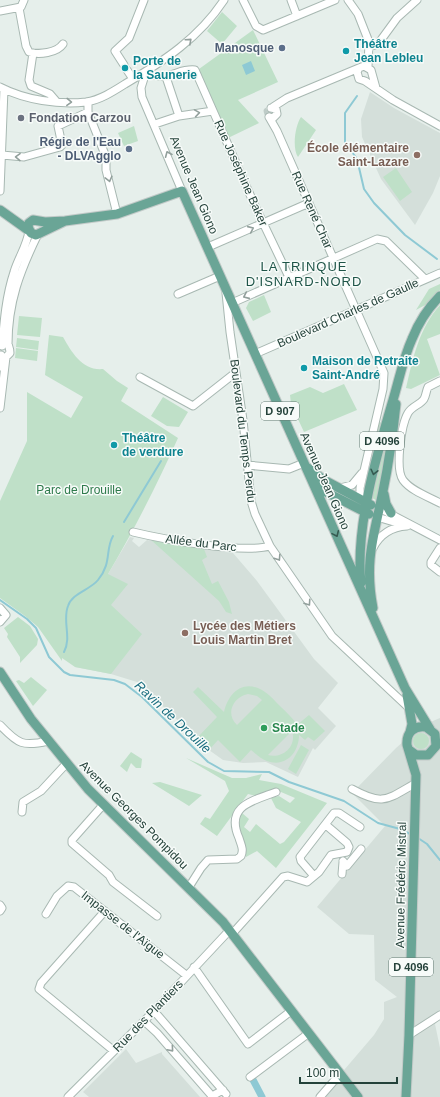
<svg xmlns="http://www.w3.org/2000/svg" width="440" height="1097" font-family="Helvetica,sans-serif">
<rect width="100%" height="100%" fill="#e6efeb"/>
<!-- built -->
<path fill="#d4dfda" d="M370 92 394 108 440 133V176L433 193 415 225 381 179 362 137 361 119Z
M130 537 134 538 132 541 139 547 147 540 233 553 257 581 314 659 338 683 318 708 336 726 315 750 313 748 298 777 266 762 243 763 223 760 209 750 137 682 111 674 75 667 108 574Z
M440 718V1019L435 1024 440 1048V1097H321L374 1035 384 1019V1002L397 997 375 980 374 935 349 934 317 907 385 826 352 793 396 748 421 726Z
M126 1049 136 1063 162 1052V1054L200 1097H89L83 1092Z"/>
<!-- green -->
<path fill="#bfe0c8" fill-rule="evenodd" d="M222 12 237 26 222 44 207 31Z
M253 30 278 82 238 100 259 123 228 138 199 69Z
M301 117 316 130 298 157C292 148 295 126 301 117Z
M134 126 138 141 124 146 118 133Z
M396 168 412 192 400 201 383 177Z
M440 284V290L427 304 416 310 429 289Z
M264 295 271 312 253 321 246 308 249 302Z
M440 305V334L427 339 440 375 411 389 406 388C413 358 419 328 440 305Z
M19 316 42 318 40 337 17 335Z
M49 335 63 337C72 353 83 371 103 369L117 381 128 388 121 401 178 438C157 485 134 530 108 574L128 584 111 605 142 634 111 674 75 667 62 658V661L38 627 25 616 0 598V501L27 441V392L71 418 83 397 45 375Z
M17 338 39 341 38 350 16 347Z
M16 348 38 351 37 361 15 358Z
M344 384 357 410 304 432 291 404 290 395 310 387 323 393Z
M163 397 188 412 179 427 167 426 151 416Z
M378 422 383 423 366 495 362 493Z
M390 424 378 501 372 498Z
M151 540 204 549 207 557 202 560 212 584 218 581 229 602 232 614 226 612 219 601Z
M18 617 30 626 38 639 37 645 20 663V657L7 637 8 634 4 628Z
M31 677 47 690 33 706 16 681 19 680 24 683Z
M198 687 224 712C228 694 242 679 262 690 269 694 275 701 281 707 287 713 293 718 297 725L309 715 325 731 314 741 308 737 305 740 299 735C299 752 286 768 267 761 261 759 256 754 251 750L240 762 218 740 209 750 197 738 217 717 193 692ZM248 694 257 696 262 700 237 725C225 714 233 697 248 694ZM292 731C297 746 283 759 268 755Z
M413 741a8 8 0 1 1 16 0a8 8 0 1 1-16 0Z
M301 745 309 750 296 774 288 769Z
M131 752 142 759 141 768H136L131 763 127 772 120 766Z
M186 758 232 778H246L262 774 259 780 281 784 327 803 276 868 257 851 246 857C244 843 237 832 237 817L242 813 249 819 244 827 250 832 256 824 280 844 284 842 301 822 276 808 271 798 279 796 290 803 295 798 274 789 256 796 248 794 217 836 200 824 205 817 210 819 229 791 225 781Z
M160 782 202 795 189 806 152 783Z"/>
<!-- water -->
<path fill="#8ec9d4" d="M251 61 255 71 246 75 242 65Z"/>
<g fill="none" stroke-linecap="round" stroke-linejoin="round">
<!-- stream -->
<path stroke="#8ec9d4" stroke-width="2" d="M357 96 345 113V142L357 159 364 189 374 203 405 235 437 259
M124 522 161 461
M0 600 27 619 36 628 49 657 64 672 70 675 114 680 125 684 142 697 208 762 224 771 269 772 289 782 344 801 378 823 400 829 412 835
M64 652C72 637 62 621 68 606 72 593 90 590 98 580 112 563 105 550 113 536
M418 838 427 844 440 860"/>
<!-- canal -->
<path stroke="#8ec9d4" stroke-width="7" d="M252 1078 262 1097"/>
<!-- minor-tunnel -->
<path stroke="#bfccc8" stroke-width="7" stroke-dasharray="7 3.5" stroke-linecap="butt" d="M269 117 267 111 271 108"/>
<defs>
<path id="minor" d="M243 0 256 26 263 30 335 0
M291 0 297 16
M348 0 358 14 369 42 368 67
M19 8 26 46 29 52C39 55 57 53 63 44
M0 11 21 7 24 0
M369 47 378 44 397 18 417 0
M33 53 29 80 31 86 50 94 56 101
M124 65 115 51 129 38 144 0
M364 66 359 68 357 72 359 79 365 81 393 100 440 126
M364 66 371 70 376 88
M127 70 133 79
M146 72C168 83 177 68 195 70L255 206 289 277
M146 72 141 88 142 97 182 191
M166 77 179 116
M0 87C25 100 59 105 86 102 100 100 114 91 125 84 164 61 199 38 224 0
M88 102V112L106 157V170L117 214
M273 107 287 98 359 68
M269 117 277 131 384 373 383 389 360 488V499
M269 117 273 118 277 114 276 109 271 108
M155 124 179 116 213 111
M2 155 24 157 60 147 62 145 58 126 88 112
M0 191 4 89
M208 247 309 203
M226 293 230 332 243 420 251 501 255 514 270 546 332 636 410 709
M178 294 220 276
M232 303 377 239 386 241 425 279
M2 346C4 321 6 296 14 272 18 258 27 246 29 231
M255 354 440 273
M6 357 10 353C10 349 9 347 8 344 8 302 20 271 38 234
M0 367 1 355
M140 377 193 406 235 373
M440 381 428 387C426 391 426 396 424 399 420 405 412 406 408 413 401 425 395 469 403 480 411 491 429 497 440 503
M0 408 6 357
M247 465 289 469 304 463
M340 488 352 485 362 473
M379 508 440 540
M377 517 404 525
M133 532C162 539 243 554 270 546
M373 548C380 534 391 527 407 526
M440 548 431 562V565L440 572
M0 608 6 615 0 622
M0 725C18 744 23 747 48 741
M352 789C383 806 386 800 416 783
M103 805 72 840V843L109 875 113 882 157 916
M22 812 23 802 41 791 66 764
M343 861 347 866 361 849
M342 874 343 862
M314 876 301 861 300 857 334 813H339L360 827
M189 887 201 868 208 860 237 859 241 856C244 849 241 845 239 838 225 806 252 801 276 792
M0 905 2 908 0 911
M105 911 41 983 39 989 114 1051
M46 914 57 896 68 886 74 887 186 975
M232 934 283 877 288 876 307 882 319 872 331 855 347 852 349 847 347 843 326 825
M194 967 248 1044 291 1011
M154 1011 226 1094
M144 1021 157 1033 212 1096 223 1090
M409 1035 440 1015
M250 1077 305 1036
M68 1097 154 1011 226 934
M320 1097 334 1081 343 1077"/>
<path id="major" d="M0 210 28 230
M65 221 36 235 31 233 28 227 29 223 33 220 45 222 65 221 117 214 182 191 405 688 430 729
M308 468 324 480 371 505
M315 483 324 491 369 514
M384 494 386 504 391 513
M361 583C355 527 377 454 393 400 399 380 403 359 412 339 418 324 428 308 440 296
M373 608C364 561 374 536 383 491 389 462 393 433 396 404
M0 672 31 719 88 789 223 922 358 1097
M407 695 412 724 410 732
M406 1097 409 1035 416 775 407 745C406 733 414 725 426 727L435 734 436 746 428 755H416L409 750"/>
</defs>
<!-- minor casing -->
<use href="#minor" stroke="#a8b8b2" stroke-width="9"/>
<!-- major casing -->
<use href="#major" stroke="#c2cac8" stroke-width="11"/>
<!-- minor -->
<use href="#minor" stroke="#fff" stroke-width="7"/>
<!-- major -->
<use href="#major" stroke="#6aa596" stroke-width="9"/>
</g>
<!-- one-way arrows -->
<defs><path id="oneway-chevron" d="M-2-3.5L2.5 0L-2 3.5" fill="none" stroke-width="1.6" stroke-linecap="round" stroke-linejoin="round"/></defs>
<g stroke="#92a09c">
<use href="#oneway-chevron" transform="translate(189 41) rotate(-42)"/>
<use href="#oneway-chevron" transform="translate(69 102) rotate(2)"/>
<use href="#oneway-chevron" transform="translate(197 113) rotate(-9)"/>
<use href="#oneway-chevron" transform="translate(168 154) rotate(-113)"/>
<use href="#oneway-chevron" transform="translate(18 157) rotate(-179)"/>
<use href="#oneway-chevron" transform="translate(109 179) rotate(76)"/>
<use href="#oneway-chevron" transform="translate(251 229) rotate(-24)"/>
<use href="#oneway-chevron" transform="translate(246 296) rotate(156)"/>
<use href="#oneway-chevron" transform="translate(278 558) rotate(57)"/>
<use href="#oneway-chevron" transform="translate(308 603) rotate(56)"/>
<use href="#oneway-chevron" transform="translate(171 1049) rotate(49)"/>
</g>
<g stroke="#365b51">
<use href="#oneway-chevron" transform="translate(374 472) rotate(103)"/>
<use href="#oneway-chevron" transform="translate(336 534) rotate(66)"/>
</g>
<!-- markers -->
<g fill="#5c6f8a" stroke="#f7fbf9" stroke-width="1.5">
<circle cx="282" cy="48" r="4"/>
<circle cx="129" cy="149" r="4"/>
</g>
<g fill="#0f9aa8" stroke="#f7fbf9" stroke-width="1.5">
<circle cx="346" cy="51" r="4"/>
<circle cx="125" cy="68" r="4"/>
<circle cx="304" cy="368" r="4"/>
<circle cx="114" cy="445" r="4"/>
</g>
<circle fill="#6b7280" stroke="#f7fbf9" stroke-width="1.5" cx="21" cy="118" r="4"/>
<g fill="#8d6e63" stroke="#f7fbf9" stroke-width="1.5">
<circle cx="417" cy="155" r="4"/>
<circle cx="185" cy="633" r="4"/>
</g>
<circle fill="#2e9e5b" stroke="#f7fbf9" stroke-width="1.5" cx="264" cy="728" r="4"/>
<g text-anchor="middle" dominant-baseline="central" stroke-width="3" stroke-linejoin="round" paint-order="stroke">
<!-- shield labels -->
<g fill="#f7fbf9" stroke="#637a73" stroke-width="1">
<rect x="261" y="402" width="38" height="18" rx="3"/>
<rect x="360" y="432" width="44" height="18" rx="3"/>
<rect x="389" y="958" width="44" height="18" rx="3"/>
</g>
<g font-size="11" font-weight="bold" fill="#24423a">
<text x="280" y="411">D 907</text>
<text x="382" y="441">D 4096</text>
<text x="411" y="967">D 4096</text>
</g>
<!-- culture labels -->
<g font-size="12" font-weight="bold" fill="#0d838f" stroke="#f7fbf9" text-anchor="start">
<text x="354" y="44">Théâtre<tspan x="354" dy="14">Jean Lebleu</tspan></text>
<text x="133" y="61">Porte de<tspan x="133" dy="14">la Saunerie</tspan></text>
<text x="312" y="361">Maison de Retraite<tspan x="312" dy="14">Saint-André</tspan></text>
<text x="122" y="438">Théâtre<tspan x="122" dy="14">de verdure</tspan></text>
</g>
<!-- service labels -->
<g font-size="12" font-weight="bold" fill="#4e5e75" stroke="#f7fbf9" text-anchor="end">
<text x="274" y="48">Manosque</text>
<text x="121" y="142">Régie de l'Eau<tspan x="121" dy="14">- DLVAgglo</tspan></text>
</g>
<!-- worship labels -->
<g font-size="12" font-weight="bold" fill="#5b616d" stroke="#f7fbf9" text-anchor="start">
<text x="29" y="118">Fondation Carzou</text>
</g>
<!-- education labels -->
<g font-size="12" font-weight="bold" fill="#785e54" stroke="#f7fbf9" text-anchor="end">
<text x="409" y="148">École élémentaire<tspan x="409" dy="14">Saint-Lazare</tspan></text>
<text x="193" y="626" text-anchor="start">Lycée des Métiers<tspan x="193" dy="14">Louis Martin Bret</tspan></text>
</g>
<!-- street labels -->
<g font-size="12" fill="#24423a" stroke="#f7fbf9">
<text transform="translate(241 173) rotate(66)">Rue Joséphine Baker</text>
<text transform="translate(194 185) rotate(67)">Avenue Jean Giono</text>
<text transform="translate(312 210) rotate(66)">Rue René Char</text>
<text transform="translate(348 313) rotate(-24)">Boulevard Charles de Gaulle</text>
<text transform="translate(243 431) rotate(83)">Boulevard du Temps Perdu</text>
<text transform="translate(325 481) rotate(66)">Avenue Jean Giono</text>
<text transform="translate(201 543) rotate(7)">Allée du Parc</text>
<text transform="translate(134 815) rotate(45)">Avenue Georges Pompidou</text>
<text transform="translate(401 885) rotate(-89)">Avenue Frédéric Mistral</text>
<text transform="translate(123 925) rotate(38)">Impasse de l'Aïgue</text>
<text transform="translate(148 1016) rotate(-46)">Rue des Plantiers</text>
</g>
<!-- park labels -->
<g font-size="12" fill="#2d7a4b" stroke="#f7fbf9">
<text x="79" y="490">Parc de Drouille</text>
</g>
<!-- leisure labels -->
<g font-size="12" font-weight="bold" fill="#27864d" stroke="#f7fbf9" text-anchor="start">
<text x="272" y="728">Stade</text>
</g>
<!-- neighbourhood labels -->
<g font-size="13" letter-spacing="1" fill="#1f5548" stroke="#f7fbf9">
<text x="304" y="266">LA TRINQUE<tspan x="304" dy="15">D'ISNARD-NORD</tspan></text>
</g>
<!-- water labels -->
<g font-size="13" font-style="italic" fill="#1c6f80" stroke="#f7fbf9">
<text transform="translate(173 717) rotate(43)">Ravin de Drouille</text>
</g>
</g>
<!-- scale -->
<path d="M300 1077v6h97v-6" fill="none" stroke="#24423a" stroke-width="2"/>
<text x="306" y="1077" font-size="12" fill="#24423a" stroke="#f7fbf9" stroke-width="3" paint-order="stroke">100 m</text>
</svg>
